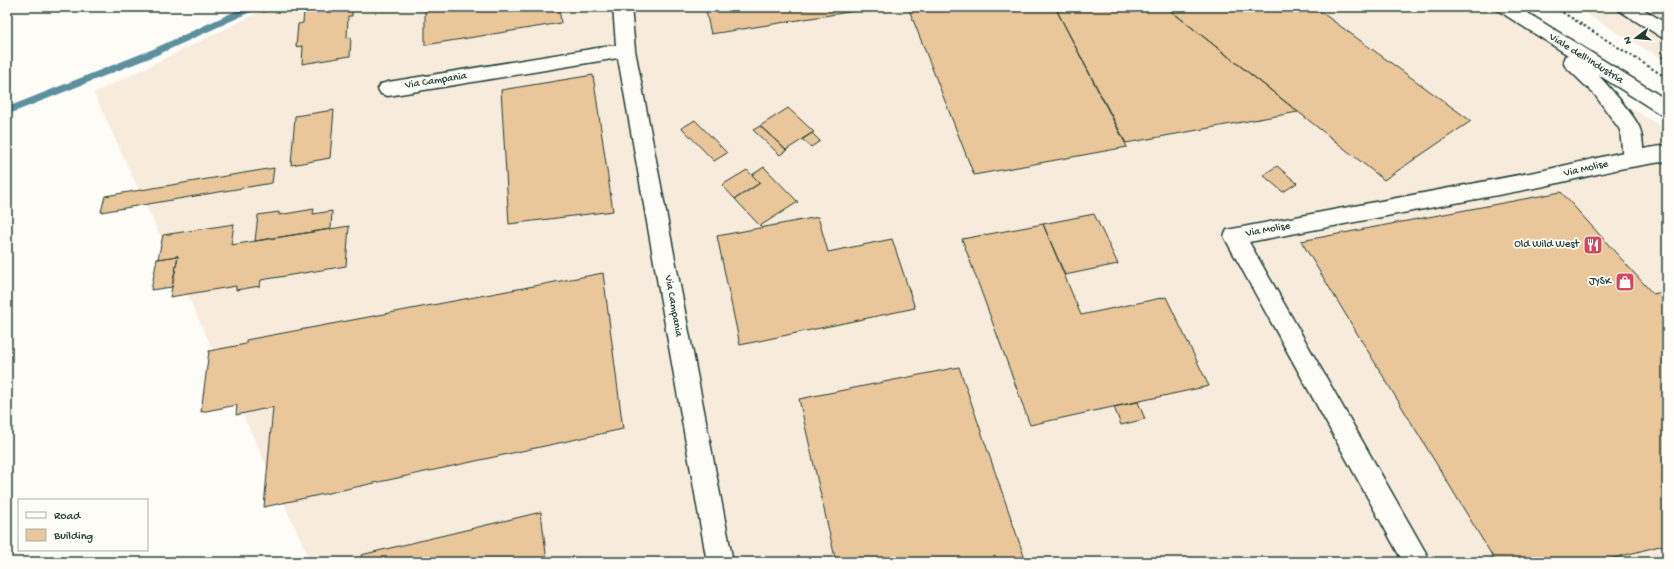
<svg xmlns="http://www.w3.org/2000/svg" width="1674" height="569" font-family="'Gochi Hand',sans-serif">
<rect width="100%" height="100%" fill="#fdfcf7"/>
<filter id="ink" filterUnits="userSpaceOnUse"><feTurbulence type="fractalNoise" baseFrequency=".025" numOctaves="2"/><feDisplacementMap in="SourceGraphic" scale="8" xChannelSelector="R" yChannelSelector="G"/><feConvolveMatrix kernelMatrix="1 2 1 2 8 2 1 2 1" color-interpolation-filters="sRGB"/></filter>
<g filter="url(#ink)">
<!-- built -->
<path fill="#f7ecdb" d="M270 7H1505L1538 29 1602 90 1667 130V562H311L94 93Z
M1575 7H1667V62Z"/>
<g fill="none" stroke-linecap="round" stroke-linejoin="round">
<!-- stream -->
<path stroke="#5c909f" stroke-width="7" d="M7 111 155 52 253 7"/>
</g>
<!-- building -->
<path fill="#eac69b" stroke="#1f3d34" d="M260 7H277L263 12Z
M316 7H352V16H348L347 38 351 37 350 56 302 64 303 46 296 47 298 24 303 23 304 9Z
M425 7H559L561 23 425 45Z
M705 7H880L711 34Z
M908 7H1055L1127 147 974 175Z
M1080 7H1166L1298 112 1126 143 1057 11Z
M1166 7H1314L1471 121 1384 180Z
M593 75 613 211 509 224 501 90Z
M788 108 814 132 786 150 760 126Z
M334 110 330 158 291 165 295 116Z
M695 120 727 153 714 161 682 128Z
M760 126 786 150H787L780 155 753 130Z
M812 133 820 141 811 147 802 139Z
M1277 166 1297 183 1283 192 1263 175Z
M764 167 798 202 760 226 735 199 760 183 752 175Z
M274 168 272 183 101 212 105 196Z
M747 170 760 183 735 199 722 185Z
M1561 192 1653 294 1667 291V544L1599 562H1496L1301 241Z
M314 209 313 214 332 211 331 229 255 241 258 215 279 212V215Z
M1094 214 1118 264 1065 275 1043 224Z
M818 217 828 252 892 239 915 308 740 345 717 236Z
M234 224 231 245 349 226 346 266 261 280 260 286 236 290V286L170 297 178 256 158 259 163 235Z
M1043 224 1081 315 1166 297 1209 386 1030 425 962 239Z
M178 256 172 287 151 290 157 259Z
M603 273 623 429 264 507 273 407 236 415 237 405 201 412 209 351 246 344V340Z
M959 367 1026 562H836L799 399Z
M1138 402 1145 419 1121 425 1114 407Z
M541 512 547 562H361V555Z"/>
<g fill="none" stroke-linecap="round" stroke-linejoin="round">
<defs>
<path id="minor" d="M613 7H631L635 50 733 562H707L618 58 388 96 381 94 378 89 381 84 388 82 616 45Z
M1617 7H1640L1667 24V38L1661 37 1620 11Z
M1667 145V161L1619 169 1545 186 1249 242 1426 553 1430 562H1403L1227 242 1224 236 1227 230 1545 170 1619 153Z"/>
<path id="secondary" d="M1496 7H1518L1667 100V116L1660 114 1597 74C1607 84 1636 117 1640 129 1643 139 1645 155 1640 164L1633 166 1626 164 1623 158 1620 130 1595 95 1565 66 1563 61 1565 56 1568 55 1499 11Z"/>
</defs>
<!-- minor casing -->
<use href="#minor" stroke="#1f3d34" stroke-width="3"/>
<!-- secondary casing -->
<use href="#secondary" stroke="#1f3d34" stroke-width="3"/>
<!-- path -->
<path stroke="#1f3d34" stroke-width="2" stroke-dasharray="2.5 2.5" stroke-linecap="butt" d="M1554 7 1667 78
M1661 51 1667 78"/>
<!-- minor -->
<use href="#minor" fill="#fdfcf7" fill-rule="evenodd"/>
<!-- secondary -->
<use href="#secondary" fill="#fdfcf7" fill-rule="evenodd"/>
</g>
</g>
<!-- icons -->
<defs>
<symbol id="restaurant-square" viewBox="-11 -11 22 22"><rect x="-9" y="-9" width="18" height="18" rx="4" fill="#d1495b" stroke="#fdfcf7"/><path d="M-5-6h1v4h1v-4h1v4h1v-4h1v5L-1.5 .5V6h-2V.5L-5-1ZM5-6V6H3V1.5H1.5Q1.5-4 5-6Z" fill="#fff"/></symbol>
<symbol id="shop-square" viewBox="-11 -11 22 22"><rect x="-9" y="-9" width="18" height="18" rx="4" fill="#d1495b" stroke="#fdfcf7"/><path d="M-5-2.5h2.3a2.7 3.5 0 0 1 5.4 0H5L5.5 6h-11ZM-1.5-2.5h3a1.5 2.3 0 0 0-3 0Z" fill="#fff"/></symbol>
</defs>
<g fill-rule="evenodd">
<use href="#restaurant-square" x="1582" y="234" width="22" height="22"/>
<use href="#shop-square" x="1614" y="271" width="22" height="22"/>
</g>
<g text-anchor="middle" dominant-baseline="central" stroke-width="3.5" stroke-linejoin="round" paint-order="stroke">
<!-- street labels -->
<g font-size="11" fill="#1f3d34" stroke="#fdfcf7">
<text transform="translate(1586 59) rotate(32)">Viale dell'Industria</text>
<text transform="translate(436 81) rotate(-9)">Via Campania</text>
<text transform="translate(1586 169) rotate(-13)">Via Molise</text>
<text transform="translate(1268 230) rotate(-10)">Via Molise</text>
<text transform="translate(673 306) rotate(80)">Via Campania</text>
</g>
<!-- poi labels -->
<g font-size="11" fill="#1f3d34" stroke="#fdfcf7" text-anchor="end">
<text x="1579" y="245">Old Wild West</text>
<text x="1611" y="282">JYSK</text>
</g>
</g>
<!-- margin -->
<rect width="1674" height="569" fill="none" stroke="#fdfcf7" stroke-width="24"/>
<rect x="12" y="12" width="1650" height="545" fill="none" stroke="#1f3d34" stroke-width="1.5" filter="url(#ink)"/>
<!-- legend -->
<rect x="18" y="499" width="130" height="52" fill="#fdfcf7" stroke="#a4b0a9"/>
<rect x="26" y="512" width="20" height="6" fill="#fdfcf7" stroke="#a4b0a9"/>
<text x="54" y="519" font-size="12" fill="#1f3d34">Road</text>
<rect x="26" y="529" width="20" height="12" fill="#eac69b" stroke="#a4b0a9"/>
<text x="54" y="539" font-size="12" fill="#1f3d34">Building</text>
<!-- north arrow -->
<g transform="translate(1636 38) rotate(254)" stroke="#fdfcf7" stroke-width="3" paint-order="stroke">
<path d="M0-3L7 15L0 10L-7 15Z" fill="#1f3d34"/>
<text y="-6" font-size="11" font-weight="bold" text-anchor="middle" fill="#1f3d34">N</text>
</g>
</svg>
